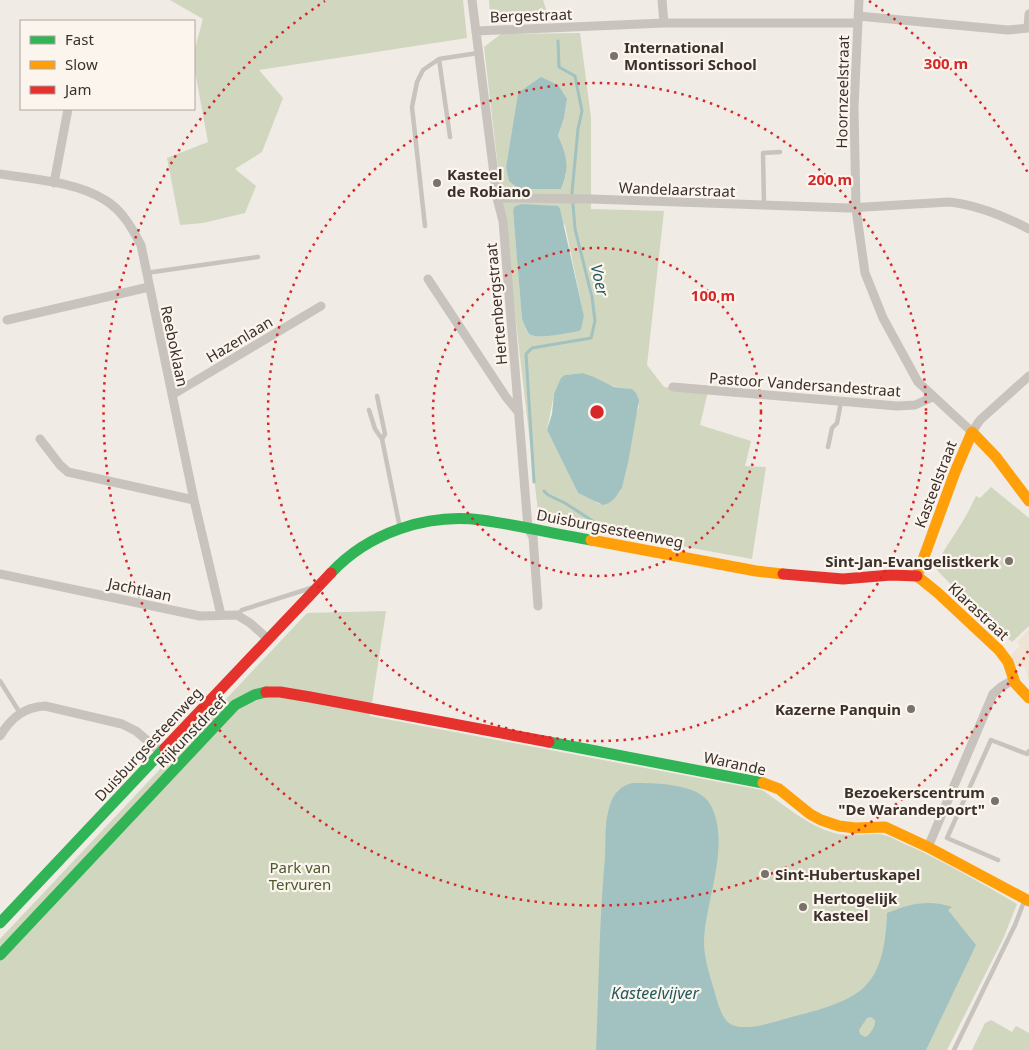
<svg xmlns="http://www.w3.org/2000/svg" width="1029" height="1050" font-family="'Noto Sans',sans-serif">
<rect width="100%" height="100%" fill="#f0ebe5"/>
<!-- green -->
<path fill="#d1d6bf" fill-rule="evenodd" d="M170 0H463L467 38 259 70 283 98 262 152 235 169 256 186 245 213 203 223 180 225 167 158 208 142 194 66V52L203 19Z
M489 0H543L547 12 490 15Z
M580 33 591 118V209L664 211 647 365 664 387 708 391 700 425 751 441 745 466 766 467 752 559 539 520 484 47 501 34ZM518 93 567 99 564 118 558 137 566 175 561 189 506 167ZM521 204 565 225 584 316 578 331C569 333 536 340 529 334 525 330 524 324 522 319L513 211 515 207ZM583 373C598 378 611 389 628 388L639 406 634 420 628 463 622 488 619 493 599 504 592 499 578 493 547 430 554 394 565 375Z
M991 487 1029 518V626L1012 642 961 595 934 567C948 543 965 521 976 496L980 498Z
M386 611 370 716 762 790C786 806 809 827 838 834 853 837 871 832 884 835 893 837 903 844 912 847 948 864 983 884 1017 904L1003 939 947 1050H0V939L307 613Z
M991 1020 1012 1032 1016 1026 1029 1033V1050H972L985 1023Z"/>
<!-- plaza -->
<path fill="#eee3d5" d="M1029 629V681L1024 666H1015L1011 655 1020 646 1017 642Z"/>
<!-- water -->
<path fill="#a1c2c1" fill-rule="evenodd" d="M541 77 558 85 567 99 564 118 558 136C567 156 570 168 561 189H519L509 181 506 167 518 93Z
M521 204 558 206 560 209 584 316 581 329 579 331C569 333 536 340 529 334 526 330 524 324 522 319L513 211 514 207Z
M583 373 594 377 614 387 632 389 636 393 639 400 628 463 622 488 615 498 609 503 603 505 578 493 547 430 552 414 554 394 561 378 565 375Z
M633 783C654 783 698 783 710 804 732 843 705 901 704 942 704 959 710 976 715 993 717 1002 722 1018 729 1023 741 1032 768 1024 781 1020 808 1012 839 1007 861 990 883 972 886 939 887 913 909 904 929 899 952 907L948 910 976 945 926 1050H596C599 986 599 922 605 858 606 841 604 822 610 805 613 794 621 785 633 783ZM871 1017 875 1020C876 1026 870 1035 865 1037L860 1034 859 1030 867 1018Z"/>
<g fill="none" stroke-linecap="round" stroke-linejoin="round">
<!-- stream -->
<path stroke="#a1c2c1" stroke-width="3" d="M534 482 526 354 532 348 591 338 595 321 592 297 575 229 572 192 578 129 582 111 575 76 559 67 558 41
M544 491 548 495 565 503 605 529"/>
<!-- lane -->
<path stroke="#c9c3be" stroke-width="4.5" d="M439 59 450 137
M764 205 763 153 780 152
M425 226 412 107 417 82 423 70 439 59 478 53
M146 273 258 257
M377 396 385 434 382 439
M369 410 375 429 382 439 400 528
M828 447 832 428 837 423 841 402
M237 615 242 610 311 588
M0 681 20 713
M998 860 947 838 991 740 1027 754 1029 751
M954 1050 1015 925 1025 899"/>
<!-- street -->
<path stroke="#c9c3be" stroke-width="9" d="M472 0 497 198 503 221 528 528 533 537 538 606
M662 0 664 23
M859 0 854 108 856 209 865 273 883 318 918 382 972 432 980 420 1029 376
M858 16 1008 30 1029 28
M1028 28 1029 14
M476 31 664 23H858
M0 174C33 179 77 182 105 200 122 210 132 228 141 245L194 500 221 615
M54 183 68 109
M497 198 591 199 848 208 949 202C978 205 1004 216 1029 229
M428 279 506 397 519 413
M7 320 149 287
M673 387 897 406 915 405 933 397
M172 395 321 306
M40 439 60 465 68 472 194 500
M0 574 200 616 237 615 250 623 268 639
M0 736C11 718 24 707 45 706L122 724 136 731 162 753
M928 847 993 694 1001 687 1013 680"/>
<!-- fast -->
<path stroke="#30b455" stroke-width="11" d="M331 573C368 533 427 513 481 520 518 525 555 534 591 540
M549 742 763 783
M0 923 165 748
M0 955 235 705 254 695 266 692"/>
<!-- slow -->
<path stroke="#ff9f0a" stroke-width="11" d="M591 540 756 571 783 574
M917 576 955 472 972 432 996 457 1029 501
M917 576 938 593 999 650 1008 662 1015 683 1029 698
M763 783 779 789 810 814 821 820 839 826 855 828 885 827 928 847 1029 901"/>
<!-- jam -->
<path stroke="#e5322d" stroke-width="11" d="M783 574 843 579 891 575 917 576
M266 692H280L310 697 549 742
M165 748 331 573"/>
</g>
<!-- distance rings -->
<g fill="none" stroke="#d62828" stroke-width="2.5" stroke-dasharray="2.5 5">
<circle cx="597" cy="412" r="164"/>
<circle cx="597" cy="412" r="329"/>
<path d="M1028 651A493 493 0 1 1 325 1M869 1A493 493 0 0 1 1028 173"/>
</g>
<!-- markers -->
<g fill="#7a716c" stroke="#fbf5ee" stroke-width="2">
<circle cx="614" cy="56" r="5"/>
<circle cx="437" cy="183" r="5"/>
<circle cx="1009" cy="561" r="5"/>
<circle cx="911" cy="709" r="5"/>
<circle cx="995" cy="801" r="5"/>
<circle cx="765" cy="874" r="5"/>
<circle cx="803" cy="907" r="5"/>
</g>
<g text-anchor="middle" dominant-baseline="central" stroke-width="4.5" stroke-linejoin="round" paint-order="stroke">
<!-- street labels -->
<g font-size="15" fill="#3b302b" stroke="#fbf5ee">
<text transform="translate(531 15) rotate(-2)">Bergestraat</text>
<text transform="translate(842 92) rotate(-89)">Hoornzeelstraat</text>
<text transform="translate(677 189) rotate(2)">Wandelaarstraat</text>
<text transform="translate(496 304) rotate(-95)">Hertenbergstraat</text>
<text transform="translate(239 339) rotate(-31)">Hazenlaan</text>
<text transform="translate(175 346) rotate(78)">Reeboklaan</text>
<text transform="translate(805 384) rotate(4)">Pastoor Vandersandestraat</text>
<text transform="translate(935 484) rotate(-69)">Kasteelstraat</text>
<text transform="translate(610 528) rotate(11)">Duisburgsesteenweg</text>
<text transform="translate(140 589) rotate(12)">Jachtlaan</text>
<text transform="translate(979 611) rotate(43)">Klarastraat</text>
<text transform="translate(191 731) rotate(-46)">Rijkunstdreef</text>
<text transform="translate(148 744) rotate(-47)">Duisburgsesteenweg</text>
<text transform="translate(735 763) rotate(12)">Warande</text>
</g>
<!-- poi labels -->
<g font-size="15" font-weight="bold" fill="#3b302b" stroke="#fbf5ee" text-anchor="start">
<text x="624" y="47">International<tspan x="624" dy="17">Montissori School</tspan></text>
<text x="447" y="174">Kasteel<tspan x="447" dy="17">de Robiano</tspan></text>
<text x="999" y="561" text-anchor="end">Sint-Jan-Evangelistkerk</text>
<text x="901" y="709" text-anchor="end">Kazerne Panquin</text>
<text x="985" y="792" text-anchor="end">Bezoekerscentrum<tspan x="985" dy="17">"De Warandepoort"</tspan></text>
<text x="775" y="874">Sint-Hubertuskapel</text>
<text x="813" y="898">Hertogelijk<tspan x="813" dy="17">Kasteel</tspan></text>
</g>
<!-- park labels -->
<g font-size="15" fill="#4a5a2e" stroke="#fbf5ee">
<text x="300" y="867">Park van<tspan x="300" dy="17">Tervuren</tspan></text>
</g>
<!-- water labels -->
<g font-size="16" font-style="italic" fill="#1f5a5e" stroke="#fbf5ee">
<text transform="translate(600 280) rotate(77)">Voer</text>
<text x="655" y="993">Kasteelvijver</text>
</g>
</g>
<circle cx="597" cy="412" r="8" fill="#d62828" stroke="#fbf5ee" stroke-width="2.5"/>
<g font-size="15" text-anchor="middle" font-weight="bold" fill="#d62828" stroke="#fbf5ee" stroke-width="4.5" stroke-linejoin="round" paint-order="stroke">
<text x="946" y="69">300 m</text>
<text x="830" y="185">200 m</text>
<text x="713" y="301">100 m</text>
</g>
<!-- legend -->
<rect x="20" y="20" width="175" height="90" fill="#fbf5ee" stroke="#aea6a0"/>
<rect x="30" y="36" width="25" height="8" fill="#30b455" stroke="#aea6a0"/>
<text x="65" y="45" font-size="15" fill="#3b302b">Fast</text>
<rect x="30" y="61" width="25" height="8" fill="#ff9f0a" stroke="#aea6a0"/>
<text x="65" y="70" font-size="15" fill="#3b302b">Slow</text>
<rect x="30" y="86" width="25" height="8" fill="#e5322d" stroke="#aea6a0"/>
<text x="65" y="95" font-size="15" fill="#3b302b">Jam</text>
</svg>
